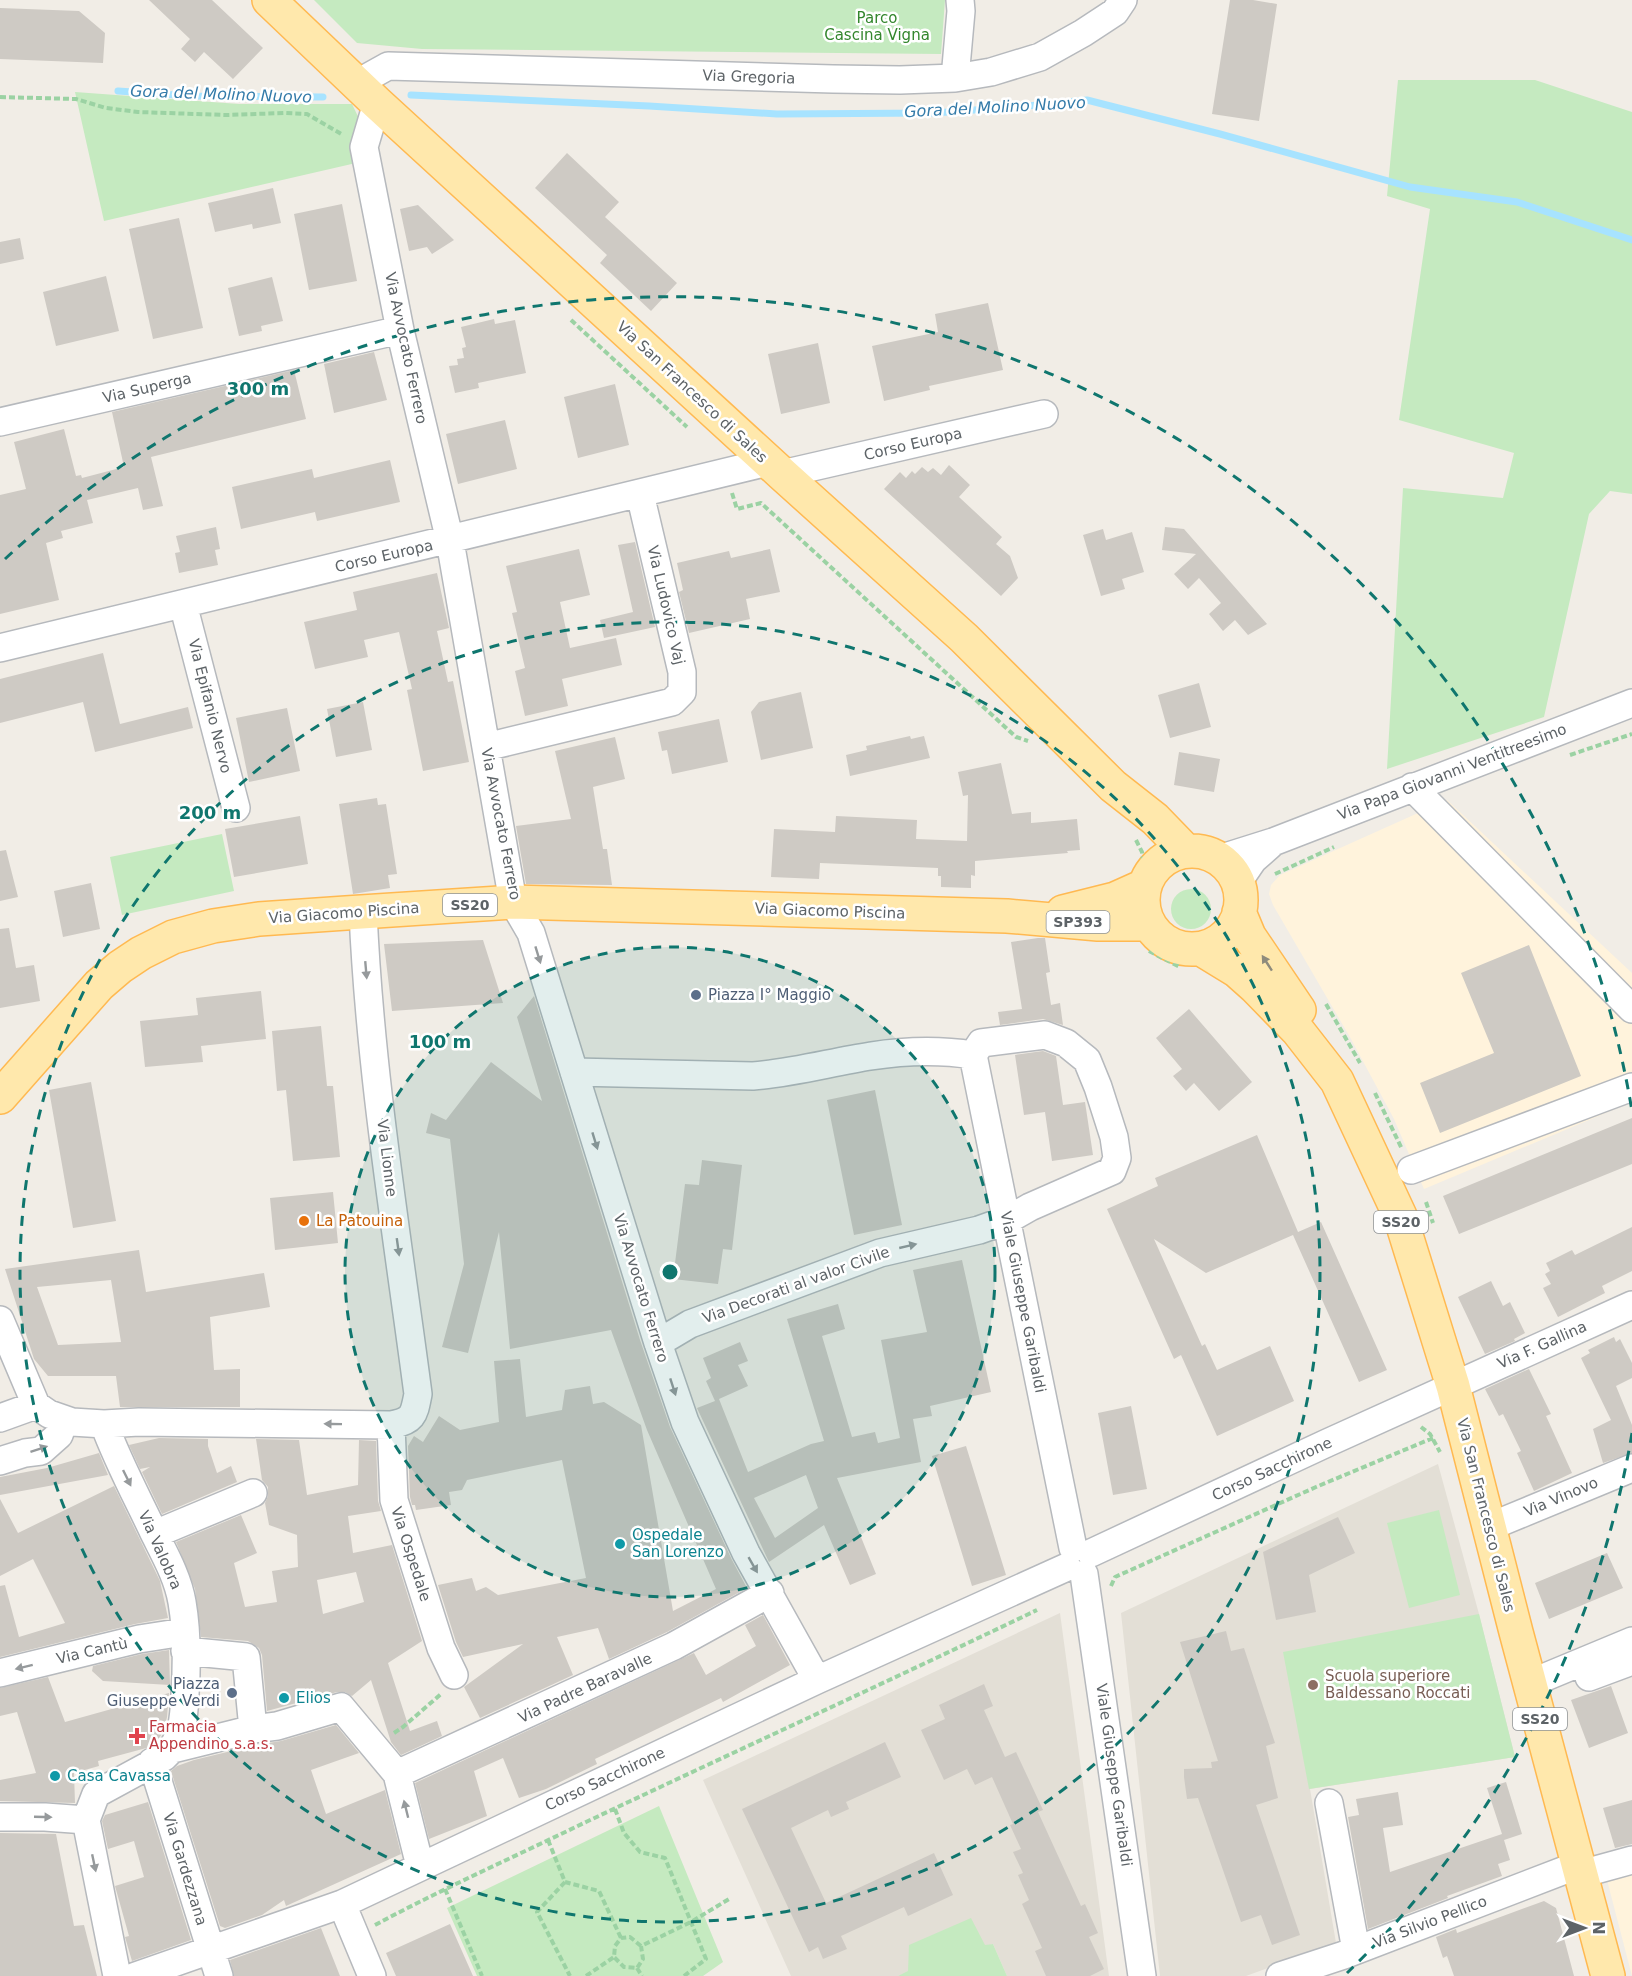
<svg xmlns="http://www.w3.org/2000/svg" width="1632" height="1976" font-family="'DejaVu Sans',sans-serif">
<rect width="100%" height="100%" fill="#f1ede6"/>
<!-- commercial -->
<path fill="#fff3dc" d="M1447 800 1632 973V1102L1424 1189 1394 1119 1351 1039 1273 905 1269 894 1271 885 1280 875Z
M1632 1874V1976L1607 1880Z"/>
<!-- education -->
<path fill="#e3dfd6" d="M1438 1464 1479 1614 1515 1757 1310 1789 1336 1943 1246 1976H1160L1121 1613Z
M1060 1613 1109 1976H1007L993 1944 898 1976H791L703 1780Z"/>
<!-- green -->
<path fill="#c5eac0" d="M314 0H945L941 54 422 49 357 43Z
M1398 80H1535L1632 112V494L1610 491 1589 514 1544 717 1387 769 1403 488 1503 498 1514 453 1399 420 1430 209 1387 196Z
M75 92 239 104H352L366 133 356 163 104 221Z
M222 834 234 891 122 915 110 857Z
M1171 909a20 20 0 1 1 40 0a20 20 0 1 1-40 0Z
M1439 1510 1460 1595 1409 1608 1387 1523Z
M1479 1614 1515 1757 1309 1789 1283 1652Z
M659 1806 723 1962 703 1976H477L447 1908Z
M971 1918 985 1945 993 1944 1007 1976H898L908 1971 909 1945Z"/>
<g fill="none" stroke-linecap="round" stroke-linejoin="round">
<!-- stream -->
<path stroke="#a7e3ff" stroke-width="7" d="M118 91 191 96 323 97
M411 95 649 106 777 114 934 113 1028 106 1087 100 1220 134 1410 187 1517 202 1632 240"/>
</g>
<!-- building -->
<path fill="#cecac4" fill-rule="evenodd" d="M149 0H212L263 48 233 79 204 52 195 62 181 49 190 39Z
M1230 0H1253L1277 4 1259 121 1212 114Z
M0 8 79 11 105 33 103 63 0 59Z
M567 153 619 202 605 217 677 283 651 311 600 263 607 255 535 188Z
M273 188 281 223 253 229 252 224 215 232 208 203Z
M342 204 357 281 309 290 294 214Z
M418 205 454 240 432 254 427 247 409 251 400 209Z
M179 218 203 328 153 339 129 229Z
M20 238 24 259 0 264V242Z
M106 276 119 331 56 346 43 292Z
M272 277 283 321 261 326 262 331 239 336 228 288Z
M988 303 1003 370 929 386 930 390 884 401 872 346 938 332 935 314Z
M494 319 495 324 515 320 526 373 478 383 479 388 455 393 449 366 458 365 457 359 464 358 462 348 466 347 461 327Z
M818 343 830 403 781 414 768 354Z
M374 352 387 400 334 413 324 364Z
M294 370 306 419 151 457 163 506 143 510 138 488 87 500 93 523 61 531 63 538 46 543 59 600 0 614V495L26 489 14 442 64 429 76 476 81 475 82 478 124 467 112 412Z
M615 384 629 445 578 458 564 397Z
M505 420 517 469 458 484 446 434Z
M390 460 400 502 317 521 315 512 241 529 232 487 312 469 314 478Z
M949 465 970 485 959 497 1002 537 996 544 1010 556 1018 578 1001 596 884 489 900 472 906 478 912 471 915 474 922 467 928 472 933 468 941 475Z
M216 527 220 549 215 550 218 565 179 573 175 553 180 552 176 536Z
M1165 527 1184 529 1267 624 1248 635 1235 620 1223 631 1209 614 1221 603 1199 578 1188 589 1174 574 1196 554 1162 550Z
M1103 529 1106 540 1132 532 1144 572 1122 579 1125 589 1101 596 1083 535Z
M635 542 655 627 604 638 600 620 633 612 618 545Z
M579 549 590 595 560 602 570 648 616 638 622 665 562 679 568 706 525 716 515 671 525 668 512 613 517 612 506 566Z
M770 549 780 592 746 599 750 619 689 633 679 592 683 590 677 563 729 551 731 558Z
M437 573 449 628 437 631 448 682 453 681 469 762 423 771 407 690 412 689 399 632 364 640 368 657 315 669 304 622 357 610 353 592Z
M103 653 120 724 188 707 193 728 95 752 83 702 0 723V679Z
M1199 683 1211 727 1170 738 1158 695Z
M801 692 813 748 761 760 751 712 759 702Z
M363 702 372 750 336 757 327 709Z
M287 708 300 771 249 782 236 718Z
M719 719 728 762 672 774 667 750 662 751 658 732Z
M910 736 911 739 924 736 930 758 850 776 846 755 867 750 866 746Z
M615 737 625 779 593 787 603 849H607L612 885 526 884 516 826 571 819 555 751Z
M1179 752 1220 759 1214 792 1174 785Z
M1001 763 1012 814 1031 812V823L1077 819 1080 850 1067 851 1068 853 975 861V876L971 875V888L941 887V876H938V868L820 863 819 879 771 877 774 829 835 832 836 816 917 820 916 839 967 841 968 795 963 796 958 772Z
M377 798 378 805 386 804 397 874 388 875 390 888 353 894 339 804Z
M300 816 308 864 234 877 225 829Z
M6 850 18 897 0 901V851Z
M91 883 100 929 63 937 54 891Z
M9 928 16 968 34 965 40 1001 0 1008V929Z
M1038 938H1045L1050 972 1046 973 1051 1005 1060 1003 1063 1025 1043 1019 1000 1025 998 1012 1022 1009 1011 942Z
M483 940 503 1003 392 1011 384 944Z
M1529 945 1581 1076 1440 1133 1420 1083 1494 1053 1461 973Z
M261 991 266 1039 201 1046 203 1062 145 1067 140 1021 198 1015 196 998Z
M534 996 640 1340 670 1427 732 1560 747 1588 667 1632 609 1659 598 1628 557 1637 573 1675 480 1718 464 1687 523 1644 463 1657 456 1642 438 1585 472 1578 476 1591 486 1587 498 1595 586 1578 562 1460 467 1480 462 1490 449 1492 451 1505 416 1510 415 1505H412L410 1497 408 1446 414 1436 423 1442 439 1416 460 1430 499 1422 494 1361 520 1359 526 1417 562 1410 565 1390 590 1386 593 1404 604 1402 641 1425 673 1611 716 1589 647 1430 611 1330 510 1349 499 1232 468 1353 442 1347 464 1264 450 1139 426 1133 431 1113 446 1120 491 1062 542 1101 517 1017Z
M1189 1009 1252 1082 1219 1111 1194 1083 1186 1091 1173 1076 1182 1069 1156 1038Z
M321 1026 327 1086H333L340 1157 293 1161 286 1090 277 1091 272 1031Z
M1043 1051 1056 1056 1063 1105 1085 1102 1093 1155 1052 1161 1045 1112 1024 1115 1015 1055Z
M91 1082 116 1221 73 1228 49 1090Z
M875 1090 902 1225 854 1235 827 1100Z
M1632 1118V1164L1459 1234 1443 1196Z
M1257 1135 1298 1232 1321 1222 1387 1370 1359 1382 1293 1235 1206 1273 1154 1239 1202 1346 1205 1344 1217 1370 1270 1346 1294 1401 1217 1436 1181 1355 1174 1359 1107 1209 1158 1186 1155 1178Z
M702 1160 742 1165 732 1250 723 1249 718 1284 673 1279 685 1184 699 1185Z
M333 1192 338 1243 275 1250 270 1198Z
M1632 1227V1271L1602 1286 1605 1293 1558 1317 1543 1288 1551 1284 1545 1274 1550 1271 1546 1263 1572 1250 1575 1255Z
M139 1250 146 1292 264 1273 270 1307 210 1317 214 1370 240 1369V1407H120L116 1376H48L34 1359 5 1269ZM111 1280 121 1342 58 1345 37 1287Z
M962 1260 991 1392 930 1406 932 1416 913 1419 921 1462 837 1478 876 1574 850 1585 824 1525 769 1562 697 1408 715 1401 706 1381 711 1378 703 1358 740 1342 748 1361 738 1365 748 1386 719 1399 748 1472 811 1444 824 1441 787 1319 838 1304 845 1329 822 1336 852 1437 875 1432 878 1443 900 1438 881 1340 927 1332 913 1270ZM806 1475 818 1508 775 1538 754 1498Z
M1491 1281 1503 1306 1510 1302 1525 1333 1514 1339 1515 1341 1485 1354 1458 1297Z
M1614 1337 1616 1342 1620 1339 1632 1363V1378L1616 1386 1632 1425V1453L1603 1463 1593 1429 1611 1420 1581 1358 1590 1353 1588 1350Z
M1529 1369 1551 1414 1546 1416 1572 1473 1534 1491 1517 1453 1521 1451 1503 1414 1499 1416 1485 1389Z
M1131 1406 1147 1489 1113 1495 1098 1413Z
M159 1438 208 1439V1446L217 1473 231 1466 237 1482 162 1514 142 1472 150 1467 140 1469 129 1445Z
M256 1439 299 1440 307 1495 358 1485 359 1440 376 1441 378 1501 381 1511 348 1516 353 1553 392 1545 422 1641 388 1663 410 1731 437 1721 442 1736 401 1755 391 1742 371 1680 352 1696 345 1692H337L267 1711 262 1655 259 1648 248 1641 201 1637 195 1589 176 1542 241 1515 257 1553 234 1563 245 1607 277 1602 272 1571 298 1567 297 1535 269 1525 265 1503 268 1496V1487L262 1480ZM356 1572 364 1602 323 1614 317 1580Z
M966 1446 1006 1575 972 1586 932 1456Z
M99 1453 108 1475 0 1495V1477L47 1468Z
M114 1486 160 1581 168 1618 135 1624 0 1657V1586L5 1585 19 1637 65 1623 33 1559 0 1576V1499L18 1533Z
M1338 1517 1355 1553 1309 1575 1316 1612 1276 1620 1263 1552Z
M1607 1553 1623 1588 1549 1619 1535 1583Z
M763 1615 790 1665 723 1702 721 1698 595 1759 597 1764 546 1789 519 1798 503 1758 474 1771 487 1816 429 1839 415 1783 694 1653 706 1675 756 1646 745 1625Z
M1226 1631 1231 1651 1244 1648 1275 1743 1266 1746 1278 1798 1256 1805 1300 1935 1272 1945 1261 1915 1241 1922 1198 1798 1187 1799 1184 1777V1769L1212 1768 1211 1762 1218 1761 1180 1642Z
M169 1650 170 1685 103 1681 92 1671 93 1666 142 1654Z
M48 1677 65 1722 169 1693 167 1717 164 1730 158 1740 150 1747 98 1761 99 1766 74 1773 75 1803 0 1801V1780L36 1773 17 1712 0 1716V1688Z
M984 1684 993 1706 984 1710 1005 1757 1016 1752 1043 1810 1038 1812 1081 1906 1085 1904 1098 1933 1089 1937 1104 1969 1090 1976H1046L1035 1951 1042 1948 1022 1904 1029 1900 1018 1875 1023 1873 1013 1852 1021 1849 1010 1825 1013 1824 992 1777 975 1785 967 1769 944 1780 921 1730 945 1719 939 1705Z
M1611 1686 1628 1733 1589 1748 1571 1700Z
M336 1725 359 1753 311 1770 326 1814 385 1790 401 1854 286 1906 284 1900 262 1915 225 1928 220 1926 171 1771 177 1766 194 1760 256 1745 281 1741Z
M885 1742 901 1777 846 1802 849 1809 831 1817 828 1810 791 1828 826 1903 934 1853 953 1895 908 1916 904 1907 841 1936 847 1949 823 1959 818 1947 809 1952 742 1809Z
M1506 1782 1522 1834 1504 1840 1510 1860 1498 1864 1502 1876 1447 1896 1448 1898 1368 1929 1348 1817 1359 1815 1356 1799 1398 1792 1403 1825 1383 1828 1390 1872 1502 1834 1487 1788Z
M1632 1800V1844L1615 1848 1603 1808Z
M148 1802 191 1940 132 1961 125 1937 129 1936 115 1886 144 1877 134 1841 108 1849 102 1821 105 1815Z
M0 1833 56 1834 74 1926 84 1925 97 1976H0Z
M1544 1901 1556 1908 1574 1976H1454L1447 1956 1443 1958 1436 1937 1456 1929 1457 1933Z
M450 1924 473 1976H396L386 1953Z
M321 1928 340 1976H234L230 1960Z"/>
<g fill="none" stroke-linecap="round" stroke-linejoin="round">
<defs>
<path id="minor" d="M955 78 961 11 960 0
M360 87 370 76 388 66 833 79 900 80 955 78 991 72 1040 57 1083 33 1115 12 1123 0
M377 103 364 147 400 330 450 541 513 902 531 933 658 1343 685 1422 746 1553 817 1680
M0 422 400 330
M782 474 1044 414
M183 604 236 808
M0 648 768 462
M486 747 672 702 682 692V672L640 494
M1412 787 1632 1009
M1219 859 1273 842 1632 703
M1238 882 1253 860 1270 845
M973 1055 1073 1548
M574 1072 753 1076C793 1073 832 1062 871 1056 903 1051 941 1050 973 1055
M1411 1170 1632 1087
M0 1320 36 1405 49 1414 72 1422 104 1424 139 1422 391 1425C414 1421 414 1414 418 1394 397 1234 370 1073 363 912
M658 1343 690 1324 880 1253 979 1230 1007 1220 1030 1207 1112 1171 1117 1158 1114 1137 1098 1087 1087 1060 1066 1043 1045 1035 981 1043 973 1055
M0 1418 36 1405
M104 1424C118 1462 137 1497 154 1533 165 1555 178 1578 182 1602 187 1631 187 1664 185 1694 184 1718 183 1740 164 1757L96 1794 86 1820 117 1976
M391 1425 394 1500 441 1648 454 1675
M0 1461 25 1453 41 1451 59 1435 64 1421
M1489 1527 1632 1468
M155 1534 253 1493
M1091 1553 1327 1443 1632 1305
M1084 1574 1142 1976
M185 1651 246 1657 253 1729
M0 1673 139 1639 184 1632
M1589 1677 1632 1661
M1531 1683 1632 1641
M173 1749 253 1729 277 1726 341 1707 397 1774 420 1866
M152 1762 219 1976
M397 1774 674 1646 770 1593
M1329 1803 1356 1950
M0 1817H45L86 1820
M1581 1874 1632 1860
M342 1904 372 1976
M136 1976 342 1904 817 1680 1067 1567
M1280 1976 1344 1955 1578 1865"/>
<path id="major" d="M269 0 377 103 782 474 964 638 1113 786 1155 819 1186 851
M1143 900a49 49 0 1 1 98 0a49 49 0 1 1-98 0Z
M1063 912 1115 899 1144 886
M1239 912 1249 936 1299 1010
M1201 949 1237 971 1255 987 1298 1031 1337 1081 1400 1216 1453 1386 1516 1632 1608 1976
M0 1097 99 985 120 967 141 953 173 937 213 926 259 919 346 913 513 902 1007 916 1098 924H1148"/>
</defs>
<!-- minor casing -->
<use href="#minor" stroke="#b6b9bd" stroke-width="30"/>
<!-- major casing -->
<use href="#major" stroke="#ffb951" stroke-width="36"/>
<!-- path -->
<path stroke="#9bd2a3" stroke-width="4" stroke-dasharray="6 3" stroke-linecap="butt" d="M0 97 76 99 106 108 138 112 226 115 284 113 307 114 343 135
M571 320 687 427
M732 493 737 509 761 503 1016 737 1028 741
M1570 755 1632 734
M1136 840 1142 852 1143 861
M1275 874 1334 847
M1149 951 1180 967
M1326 1004 1360 1063
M1375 1093 1402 1149
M1426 1202 1433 1223
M1421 1427 1430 1434 1440 1452
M1111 1586 1115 1577 1316 1487 1433 1438
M394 1733 403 1727 441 1694
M615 1809 624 1833 640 1852 665 1858 706 1959 684 1976
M548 1840 565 1882 599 1891 621 1938
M565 1882 537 1912 570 1976
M445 1889 482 1976
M375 1925C444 1888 516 1856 586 1822 736 1751 887 1682 1037 1610
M641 1946 630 1937 621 1938 615 1946 614 1957 624 1967 637 1968 643 1959 641 1946 691 1922 729 1899
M637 1968 642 1976
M586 1976 614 1957"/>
<!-- minor -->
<use href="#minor" stroke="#fff" stroke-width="27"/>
<!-- major -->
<use href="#major" stroke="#ffe8ac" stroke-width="33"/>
</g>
<!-- one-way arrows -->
<defs><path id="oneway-solid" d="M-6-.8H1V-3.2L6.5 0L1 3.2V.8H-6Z" transform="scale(1.5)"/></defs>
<g fill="#969a9c">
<use href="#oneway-solid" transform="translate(538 955) rotate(73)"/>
<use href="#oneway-solid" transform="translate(366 970) rotate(85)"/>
<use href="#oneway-solid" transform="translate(595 1141) rotate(73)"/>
<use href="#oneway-solid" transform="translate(908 1246) rotate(-13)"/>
<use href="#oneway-solid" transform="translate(398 1247) rotate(82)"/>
<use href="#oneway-solid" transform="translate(673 1387) rotate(72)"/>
<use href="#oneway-solid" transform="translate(333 1424) rotate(-179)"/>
<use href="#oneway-solid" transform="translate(39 1449) rotate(-18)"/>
<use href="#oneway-solid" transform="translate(127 1478) rotate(64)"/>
<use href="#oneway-solid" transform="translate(753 1565) rotate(60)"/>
<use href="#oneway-solid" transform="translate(24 1667) rotate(166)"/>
<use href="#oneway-solid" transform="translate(406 1809) rotate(-104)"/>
<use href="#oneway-solid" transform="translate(43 1817) rotate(2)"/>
<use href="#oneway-solid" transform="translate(94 1863) rotate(78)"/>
</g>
<use fill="#8e8b7c" href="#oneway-solid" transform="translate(1267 963) rotate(-123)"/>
<!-- distance rings -->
<circle cx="670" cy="1272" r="325" fill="#0f766e" fill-opacity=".12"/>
<g fill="none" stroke="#0f766e" stroke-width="3" stroke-dasharray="10 8">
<circle cx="670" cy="1272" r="325"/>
<circle cx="670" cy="1272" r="650"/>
<path d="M1632 1433A975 975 0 0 1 1347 1973M5 559A975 975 0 0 1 1632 1111"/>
</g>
<!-- markers -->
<g fill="#5c6f8a" stroke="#fff" stroke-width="2">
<circle cx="696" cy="995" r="6"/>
<circle cx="232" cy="1693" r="6"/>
</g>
<circle fill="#e8710a" stroke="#fff" stroke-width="2" cx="304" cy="1221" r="6"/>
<g fill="#0f9aa8" stroke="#fff" stroke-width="2">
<circle cx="620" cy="1544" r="6"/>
<circle cx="284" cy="1698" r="6"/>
<circle cx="55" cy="1776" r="6"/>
</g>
<circle fill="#8d6e63" stroke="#fff" stroke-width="2" cx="1313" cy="1685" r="6"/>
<path fill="#e0444e" stroke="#fff" stroke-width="2" d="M134 1727h6v6h6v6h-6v6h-6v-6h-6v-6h6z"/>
<g text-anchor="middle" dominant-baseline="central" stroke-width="5" stroke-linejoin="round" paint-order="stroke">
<!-- shield labels -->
<g fill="#fff" stroke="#8e9295" stroke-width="1.5">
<rect x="443" y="894" width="54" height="22" rx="4.5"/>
<rect x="1046.5" y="911" width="63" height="22" rx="4.5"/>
<rect x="1374" y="1211" width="54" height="22" rx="4.5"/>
<rect x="1513" y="1708" width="54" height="22" rx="4.5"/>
</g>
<g font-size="14" font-weight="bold" fill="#5d6367">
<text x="470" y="905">SS20</text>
<text x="1078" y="922">SP393</text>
<text x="1401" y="1222">SS20</text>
<text x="1540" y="1719">SS20</text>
</g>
<!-- park labels -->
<g font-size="15" fill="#33862d" stroke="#fff">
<text x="877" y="18">Parco<tspan x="877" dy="17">Cascina Vigna</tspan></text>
</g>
<!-- street labels -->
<g font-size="15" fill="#5d6367" stroke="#fff">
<text transform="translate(749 77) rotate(2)">Via Gregoria</text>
<text transform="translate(406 348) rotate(78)">Via Avvocato Ferrero</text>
<text transform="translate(147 388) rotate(-13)">Via Superga</text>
<text transform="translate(692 392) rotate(43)">Via San Francesco di Sales</text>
<text transform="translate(913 444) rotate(-13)">Corso Europa</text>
<text transform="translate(384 556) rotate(-13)">Corso Europa</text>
<text transform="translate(666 605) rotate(77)">Via Ludovico Vaj</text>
<text transform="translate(210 706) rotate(76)">Via Epifanio Nervo</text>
<text transform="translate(1452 772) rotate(-21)">Via Papa Giovanni Ventitreesimo</text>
<text transform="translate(501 824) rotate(79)">Via Avvocato Ferrero</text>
<text transform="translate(830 911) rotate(2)">Via Giacomo Piscina</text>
<text transform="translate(344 913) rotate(-4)">Via Giacomo Piscina</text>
<text transform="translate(387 1158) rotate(83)">Via Lionne</text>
<text transform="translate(796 1285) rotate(-20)">Via Decorati al valor Civile</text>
<text transform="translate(641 1288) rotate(73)">Via Avvocato Ferrero</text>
<text transform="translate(1023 1302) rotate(79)">Viale Giuseppe Garibaldi</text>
<text transform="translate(1542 1345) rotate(-24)">Via F. Gallina</text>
<text transform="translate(1272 1469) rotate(-25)">Corso Sacchirone</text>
<text transform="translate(1561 1497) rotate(-23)">Via Vinovo</text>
<text transform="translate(1486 1515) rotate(76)">Via San Francesco di Sales</text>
<text transform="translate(160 1550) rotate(66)">Via Valobra</text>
<text transform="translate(411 1554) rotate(72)">Via Ospedale</text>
<text transform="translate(92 1651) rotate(-13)">Via Cantù</text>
<text transform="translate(585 1688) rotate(-25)">Via Padre Baravalle</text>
<text transform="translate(1114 1775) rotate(82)">Viale Giuseppe Garibaldi</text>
<text transform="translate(605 1779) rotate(-25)">Corso Sacchirone</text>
<text transform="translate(185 1869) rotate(73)">Via Gardezzana</text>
<text transform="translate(1430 1922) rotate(-21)">Via Silvio Pellico</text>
</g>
<!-- service labels -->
<g font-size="15" fill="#4e5e75" stroke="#fff" text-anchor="start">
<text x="708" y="995">Piazza I° Maggio</text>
<text x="220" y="1684" text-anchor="end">Piazza<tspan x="220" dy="17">Giuseppe Verdi</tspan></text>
</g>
<!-- food labels -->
<g font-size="15" fill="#c56008" stroke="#fff" text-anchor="start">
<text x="316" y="1221">La Patouina</text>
</g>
<!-- culture labels -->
<g font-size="15" fill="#0d838f" stroke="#fff" text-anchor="start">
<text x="632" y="1535">Ospedale<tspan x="632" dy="17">San Lorenzo</tspan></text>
<text x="296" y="1698">Elios</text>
<text x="67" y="1776">Casa Cavassa</text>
</g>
<!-- education labels -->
<g font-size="15" fill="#785e54" stroke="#fff" text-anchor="start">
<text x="1325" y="1676">Scuola superiore<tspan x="1325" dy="17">Baldessano Roccati</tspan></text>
</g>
<!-- health labels -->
<g font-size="15" fill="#be3a42" stroke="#fff" text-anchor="start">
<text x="149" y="1727">Farmacia<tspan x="149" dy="17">Appendino s.a.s.</tspan></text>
</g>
<!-- water labels -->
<g font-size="16" font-style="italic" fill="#347ba9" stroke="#fff">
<text transform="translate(221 94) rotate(2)">Gora del Molino Nuovo</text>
<text transform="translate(995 107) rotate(-3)">Gora del Molino Nuovo</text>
</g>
</g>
<circle cx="670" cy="1272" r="9" fill="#0f766e" stroke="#fff" stroke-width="3"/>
<g font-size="18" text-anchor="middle" font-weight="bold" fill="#0f766e" stroke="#fff" stroke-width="5" stroke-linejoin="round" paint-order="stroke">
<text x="258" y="395">300 m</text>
<text x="210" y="819">200 m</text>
<text x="440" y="1048">100 m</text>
</g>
<!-- north arrow -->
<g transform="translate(1584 1928) rotate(90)" stroke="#ffffff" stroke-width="4.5" paint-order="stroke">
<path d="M0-4.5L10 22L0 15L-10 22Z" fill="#5d6367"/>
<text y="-9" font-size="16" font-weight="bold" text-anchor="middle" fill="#5d6367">N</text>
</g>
</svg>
